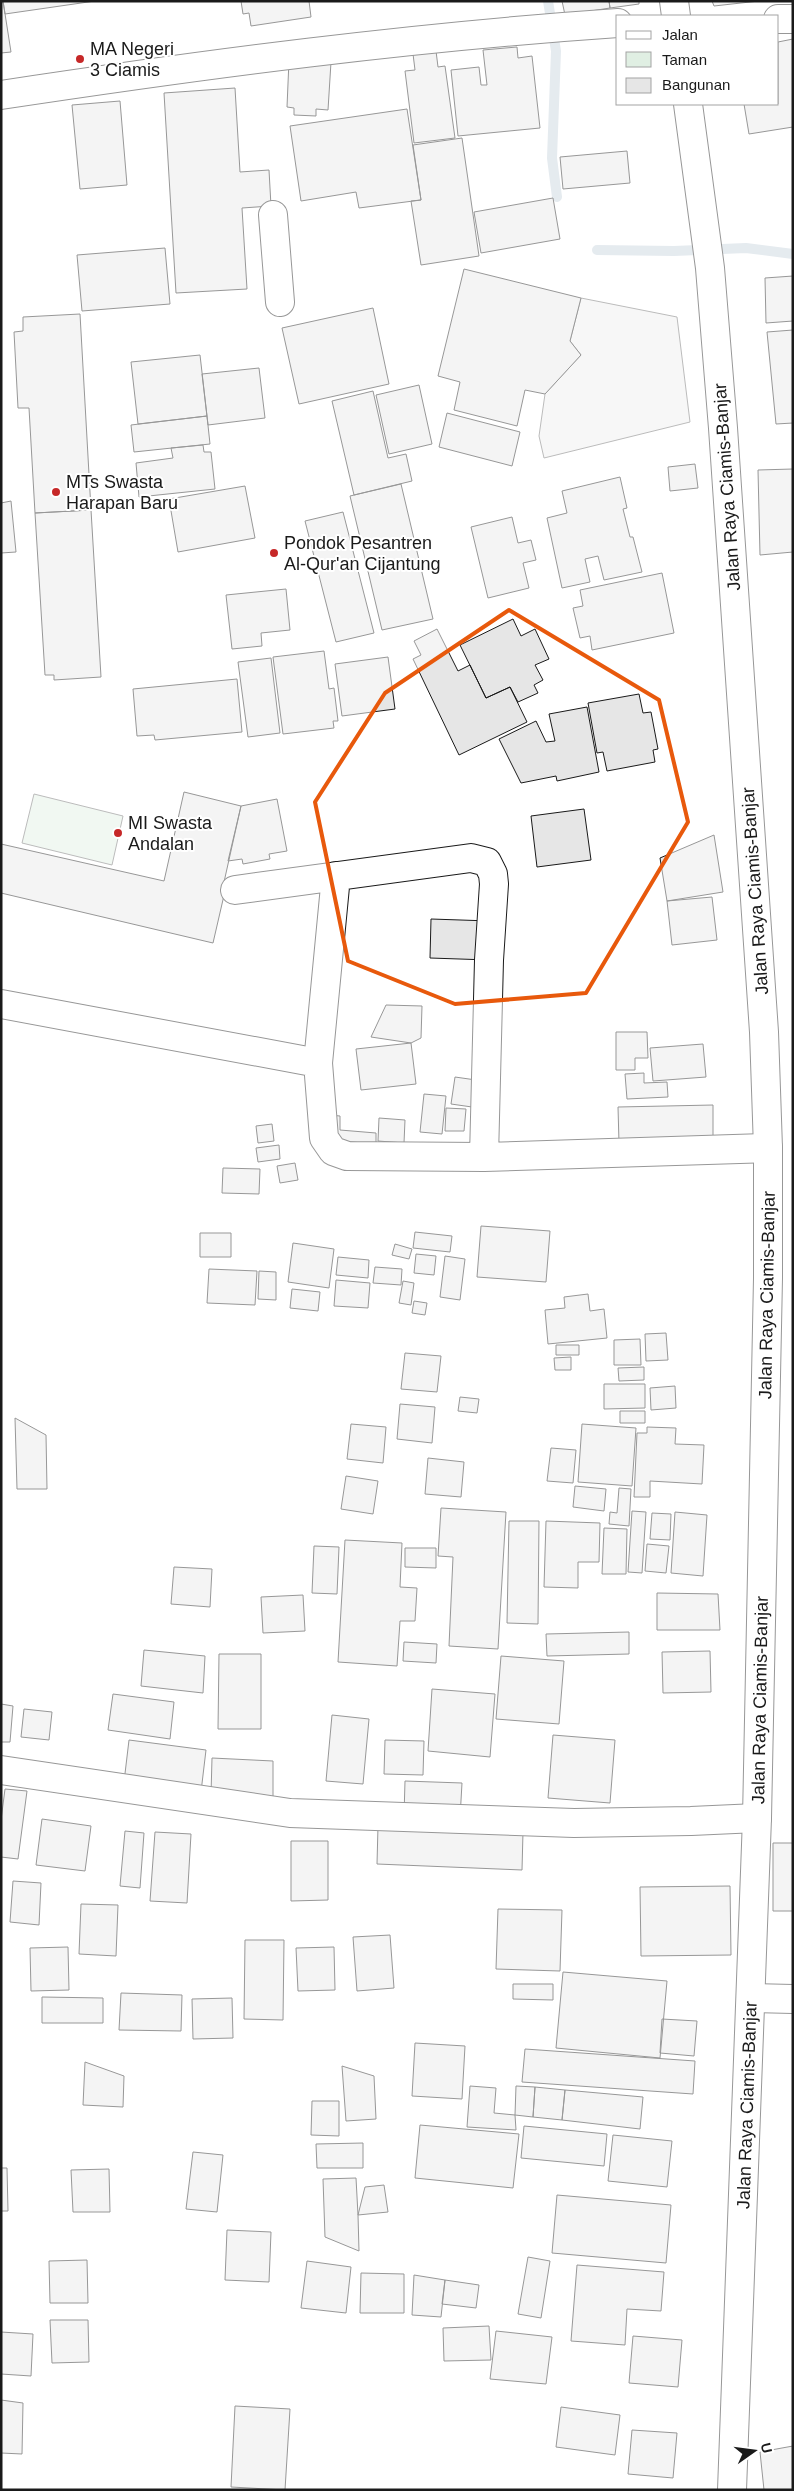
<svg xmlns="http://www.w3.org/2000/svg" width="794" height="2491" font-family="Helvetica,sans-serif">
<rect width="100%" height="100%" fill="#fff"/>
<!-- green -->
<path fill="#e0efe3" stroke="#6a6a6a" d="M34 794 123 816 112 865 22 843Z"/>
<!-- parking -->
<path fill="#ededed" stroke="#6a6a6a" d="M581 298 677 317 690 422 544 458 539 436 545 394 581 355 570 341Z"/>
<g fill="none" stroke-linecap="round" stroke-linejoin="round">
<!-- stream -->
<path stroke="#c6d2dc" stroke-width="10" d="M548 1 556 51 552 158 557 197
M597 250 674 251 746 248 793 254"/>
</g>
<!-- building -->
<path fill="#e6e6e6" stroke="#1a1a1a" d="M1 1H3L11 52 1 53Z
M3 1H95L5 14Z
M241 1H309L311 17 251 26 249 13 243 14Z
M562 1H609L610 8 565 15Z
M609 1H639V4L610 8Z
M712 1H759L714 6Z
M793 39V127L749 134 744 104H778V42Z
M517 47 518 58 532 56 540 128 458 136 451 70 479 67 481 85H487L483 50Z
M436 51 438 67 445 66 455 138 414 143 405 71 415 70 413 54Z
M289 60 331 62 328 110 316 109V116L294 115V108L287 107Z
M235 88 240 172 269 170 271 206 242 208 247 289 176 293 164 93Z
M120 101 127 185 80 189 72 105Z
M407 109 421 200 359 208 356 192 301 201 290 126Z
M462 138 479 256 421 265 411 201 421 200 413 145Z
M627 151 630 183 563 189 560 157Z
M553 198 560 239 481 253 474 212Z
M165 248 170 304 82 311 77 255Z
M464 269 581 298 570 341 581 355 545 394 525 390 517 426 454 410 460 382 438 376Z
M793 276V321L766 323 765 278Z
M373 308 389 384 299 404 282 328Z
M80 314 91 510 35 513 29 408H18L14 332 23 331V317Z
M793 330V423L776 424 767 332Z
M200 355 207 416 138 424 131 362Z
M259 368 265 418 208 425 202 374Z
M419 385 432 444 389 454 376 395Z
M373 391 388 458 406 454 412 481 354 495 332 401Z
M447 413 520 432 512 466 439 447Z
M207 416 210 444 134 452 131 425Z
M203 445 204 452H211L215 489 139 497 136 463 173 458 171 448Z
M695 464 698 488 670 491 668 467Z
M793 469V552L760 555 758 470Z
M620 477 627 508 623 509 630 537H633L642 572 604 580 598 556 585 559 590 582 562 588 547 518 567 513 562 491Z
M401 484 433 619 382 630 350 496Z
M245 486 255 538 178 552 169 499Z
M11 501 16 552 1 553V503Z
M91 510 101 677 54 680V675H45L35 513Z
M343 512 374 633 336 642 305 521Z
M512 517 518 543 531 540 536 560 523 563 529 588 488 598 471 527Z
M662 573 674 633 592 650 590 636 580 638 573 608 583 606 580 590Z
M286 589 290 630 261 633 262 646 232 649 226 595Z
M513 619 521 636 535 629 549 659 535 665 543 680 534 685 538 693 518 702 510 687 486 698 460 645Z
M437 629 458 671 470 665 486 698 510 687 527 722 459 755 413 659 421 655 414 641Z
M324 651 329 689 334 688 338 721H333L334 728 283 734 273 657Z
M388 657 395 709 342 716 335 664Z
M271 658 280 733 248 737 238 662Z
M237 679 242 732 155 740 154 735 137 736 133 689Z
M639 694 643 713 651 712 658 749 653 750 655 762 607 771 603 752 597 753 588 703Z
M587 707 599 772 557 781 556 776 521 783 499 739 536 721 546 742 555 741 549 714Z
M184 792 241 806 222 891H225L213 943 1 893V844L164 881Z
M277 799 287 851 269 854 270 859 243 864 242 859 228 861 241 806Z
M584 809 591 860 537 867 531 816Z
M714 835 723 892 667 901 660 858Z
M712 897 717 940 672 945 667 901Z
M431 919 490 921 489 960 430 958Z
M386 1005 422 1006 421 1038 411 1043 371 1037Z
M616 1032H647L648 1058H635V1070H616Z
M411 1043 416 1084 361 1090 356 1049Z
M703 1044 706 1077 653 1081 650 1048Z
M644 1073V1083L667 1082 668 1097 627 1099 625 1074Z
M455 1077 476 1080 472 1107 451 1104Z
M424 1094 446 1096 442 1134 420 1132Z
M713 1105V1141L619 1143 618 1107Z
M446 1108 466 1109 464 1131H445Z
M329 1115 340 1116V1130L376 1133V1144L327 1140Z
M379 1118 405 1120 404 1143 378 1141Z
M272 1124 274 1141 258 1143 256 1126Z
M279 1145 280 1159 258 1162 256 1148Z
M295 1163 298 1180 280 1183 277 1166Z
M223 1168 260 1169 259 1194 222 1193Z
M481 1226 550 1231 546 1282 477 1277Z
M415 1232 452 1236 450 1252 413 1248Z
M200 1233H231V1257H200Z
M293 1243 334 1249 329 1288 288 1282Z
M395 1244 412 1249 409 1259 392 1255Z
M416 1254 436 1256 434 1275 414 1273Z
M445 1256 465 1259 460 1300 440 1297Z
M338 1257 369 1260 368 1278 336 1275Z
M375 1267 402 1269 401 1285 373 1283Z
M209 1269 257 1271 255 1305 207 1303Z
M259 1271 276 1272V1300L258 1299Z
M336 1280 370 1283 368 1308 334 1306Z
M403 1281 414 1283 411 1305 399 1303Z
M292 1289 320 1292 318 1311 290 1308Z
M588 1294 590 1311 604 1309 607 1338 548 1344 545 1310 565 1308 564 1297Z
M414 1301 427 1303 425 1315 412 1313Z
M666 1333 668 1360 646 1361 645 1334Z
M640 1339 641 1365H614V1340Z
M556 1345H579V1355H556Z
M405 1353 441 1356 437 1392 401 1389Z
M571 1357V1370H555L554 1358Z
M644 1367V1380L619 1381 618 1368Z
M604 1384H645V1408L604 1409Z
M675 1386 676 1408 651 1410 650 1388Z
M460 1397 479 1399 477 1413 458 1411Z
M400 1404 435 1407 432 1443 397 1439Z
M620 1411H645V1423H620Z
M15 1418 46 1435 47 1489H17Z
M351 1424 386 1427 383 1463 347 1459Z
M582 1424 636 1428 632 1486 578 1482Z
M647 1427 676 1428 675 1444 704 1445 702 1484 650 1481V1497H634L637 1433H647Z
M551 1448 576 1450 573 1483 547 1481Z
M428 1458 464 1462 461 1497 425 1494Z
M346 1476 378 1481 373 1514 341 1509Z
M575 1486 606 1489 604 1511 573 1507Z
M619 1488 631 1489 629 1526 609 1524 610 1512 617 1513Z
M441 1508 506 1512 498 1649 449 1646 453 1557 438 1556Z
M632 1511 646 1512 642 1573 628 1572Z
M675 1512 707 1515 703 1576 671 1573Z
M652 1513 671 1514 670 1540 650 1539Z
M509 1521H539L538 1624 507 1623Z
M546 1521 600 1523 599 1562H578V1588L544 1587Z
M604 1528 627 1529 626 1574H602Z
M345 1540 402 1543 400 1587 417 1588 415 1621H400L397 1666 338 1662Z
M647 1544 669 1546 666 1573 645 1571Z
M314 1546 339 1547 337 1594 312 1593Z
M405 1548H436V1568L405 1567Z
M174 1567 212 1569 210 1607 171 1604Z
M657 1593 718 1594 720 1630H657Z
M303 1595 305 1631 263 1633 261 1597Z
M629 1632V1654L547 1656 546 1634Z
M404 1642 437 1644 436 1663 403 1661Z
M144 1650 205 1656 203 1693 141 1686Z
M710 1651 711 1692 663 1693 662 1652Z
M219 1654H261V1729H218Z
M501 1656 564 1661 559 1724 496 1719Z
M432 1689 495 1694 490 1757 428 1751Z
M113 1694 174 1702 170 1739 108 1730Z
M1 1704 13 1706 10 1742H1Z
M24 1709 52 1712 49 1740 21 1737Z
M332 1715 369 1719 363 1784 326 1781Z
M553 1735 615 1740 610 1803 548 1798Z
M129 1740 206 1750 201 1792 124 1782Z
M385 1740 424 1741 423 1775 384 1774Z
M212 1758 273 1761V1797L211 1795Z
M405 1781 462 1783 460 1818 404 1816Z
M5 1789 27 1791 18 1859 1 1857V1820Z
M42 1819 91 1826 85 1871 36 1865Z
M378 1826 523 1832 522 1870 377 1864Z
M125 1831 144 1833 140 1888 120 1886Z
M155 1832 191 1834 187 1903 150 1901Z
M291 1841H328V1900L291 1901Z
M773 1843H793V1911H773Z
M13 1881 41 1883 39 1925 10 1922Z
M730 1886 731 1955 641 1956 640 1887Z
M81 1904 118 1905 116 1956 79 1954Z
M498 1909 562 1910 560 1971 496 1969Z
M390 1935 394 1988 357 1991 353 1937Z
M245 1940H284L283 2020 244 2019Z
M68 1947 69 1990 31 1991 30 1948Z
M334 1947 335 1990 298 1991 296 1948Z
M563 1972 667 1981 660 2058 556 2048Z
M513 1984H553V2000L513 1999Z
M121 1993 182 1995 181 2031 119 2030Z
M42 1997 103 1998V2023H42Z
M232 1998 233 2038 193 2039 192 1999Z
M662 2019 697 2021 694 2056 660 2053Z
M415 2043 465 2046 462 2099 412 2096Z
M525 2049 695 2061 693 2094 522 2082Z
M85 2062 124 2076 123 2107 83 2105Z
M342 2066 374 2076 376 2119 346 2121Z
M470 2086 496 2088 494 2113 515 2115 516 2130 467 2127Z
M516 2086 535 2087 533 2117 515 2115Z
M535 2087 565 2090 562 2120 533 2117Z
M565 2090 643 2097 640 2129 562 2120Z
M312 2101H339V2136L311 2135Z
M420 2125 519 2134 513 2188 415 2178Z
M524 2126 607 2134 604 2166 521 2158Z
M613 2135 672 2141 667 2187 608 2181Z
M363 2143V2168H317L316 2144Z
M193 2152 223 2155 217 2212 186 2209Z
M1 2168H7L8 2211H1Z
M109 2169 110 2212H73L71 2170Z
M356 2178 358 2215 359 2251 325 2237 323 2179Z
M384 2185 388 2212 358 2215 365 2187Z
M557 2195 671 2205 666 2263 552 2253Z
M227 2230 271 2232 269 2282 225 2280Z
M528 2257 550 2261 541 2318 518 2314Z
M87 2260 88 2303H50L49 2261Z
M307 2261 351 2267 346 2313 301 2308Z
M577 2265 664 2272 661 2311 627 2309 625 2345 571 2341Z
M361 2273 404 2274V2313H360Z
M414 2275 445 2280 441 2317 412 2315Z
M445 2280 479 2285 476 2308 442 2304Z
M50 2320H88L89 2362 52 2363Z
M489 2326 491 2360 444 2361 443 2328Z
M496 2331 552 2337 546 2384 490 2379Z
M1 2332 33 2334 31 2376 1 2374Z
M633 2336 682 2340 678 2387 629 2383Z
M1 2400 23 2403 22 2454 1 2453Z
M235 2406 290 2409 285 2490 231 2487Z
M561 2407 620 2415 615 2455 556 2447Z
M632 2430 677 2433 673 2478 628 2474Z
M793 2446V2490H764L760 2452Z"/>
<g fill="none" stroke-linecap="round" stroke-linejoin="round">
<defs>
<path id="minor" d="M778 19H793
M1 95C206 64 411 37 618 23
M273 215 280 302
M336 876 318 1063 324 1138 333 1151 347 1156 484 1157 768 1148
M235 890 471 858 487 862 493 874 494 884 489 960 484 1157
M1 1004 318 1063
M1 1770 290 1813 574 1823 691 1821 757 1818
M751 1998 793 1999"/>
<path id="highway" d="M674 1 676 16
M688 104 710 268 723 428 764 1032 768 1148V1278L757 1818 732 2490"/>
</defs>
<!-- minor casing -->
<use href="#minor" stroke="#1a1a1a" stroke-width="30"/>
<!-- highway casing -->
<use href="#highway" stroke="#1a1a1a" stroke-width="30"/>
<!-- minor -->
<use href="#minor" stroke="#fff" stroke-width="28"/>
<!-- highway -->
<use href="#highway" stroke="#fff" stroke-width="28"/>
</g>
<!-- marked area -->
<path d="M0 0H794V2491H0ZM509 610 659 700 688 822 586 993 455 1004 348 961 315 802 385 693Z" fill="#fff" fill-opacity=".55" fill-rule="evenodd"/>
<path fill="none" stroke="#e8590c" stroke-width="4" stroke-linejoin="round" d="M509 610 659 700 688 822 586 993 455 1004 348 961 315 802 385 693Z"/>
<!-- markers -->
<g fill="#c62828" stroke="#fff" stroke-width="2">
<circle cx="80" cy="59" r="5"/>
<circle cx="56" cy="492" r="5"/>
<circle cx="274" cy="553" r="5"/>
<circle cx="118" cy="833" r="5"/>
</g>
<g text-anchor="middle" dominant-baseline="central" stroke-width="4" stroke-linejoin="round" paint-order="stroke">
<!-- poi labels -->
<g font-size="18" fill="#1a1a1a" stroke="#fff" text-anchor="start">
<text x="90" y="49">MA Negeri<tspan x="90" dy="21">3 Ciamis</tspan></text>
<text x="66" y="482">MTs Swasta<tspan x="66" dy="21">Harapan Baru</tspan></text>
<text x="284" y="543">Pondok Pesantren<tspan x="284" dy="21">Al-Qur'an Cijantung</tspan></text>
<text x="128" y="823">MI Swasta<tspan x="128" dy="21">Andalan</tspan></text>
</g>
<!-- street labels -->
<g font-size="18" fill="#1a1a1a" stroke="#fff">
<text transform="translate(727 487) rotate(-94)">Jalan Raya Ciamis-Banjar</text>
<text transform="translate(755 891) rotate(-94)">Jalan Raya Ciamis-Banjar</text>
<text transform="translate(767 1295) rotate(-89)">Jalan Raya Ciamis-Banjar</text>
<text transform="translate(760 1700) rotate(-89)">Jalan Raya Ciamis-Banjar</text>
<text transform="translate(747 2105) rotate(-88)">Jalan Raya Ciamis-Banjar</text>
</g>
</g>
<!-- border -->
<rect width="794" height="2491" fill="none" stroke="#1a1a1a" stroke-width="5"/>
<!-- legend -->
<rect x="616" y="15" width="162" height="90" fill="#ffffff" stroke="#a3a3a3"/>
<rect x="626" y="31" width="25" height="8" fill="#ffffff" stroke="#a3a3a3"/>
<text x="662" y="40" font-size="15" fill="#1a1a1a">Jalan</text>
<rect x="626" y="52" width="25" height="15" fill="#e0efe3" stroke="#a3a3a3"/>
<text x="662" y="65" font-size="15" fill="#1a1a1a">Taman</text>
<rect x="626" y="78" width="25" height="15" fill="#e6e6e6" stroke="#a3a3a3"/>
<text x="662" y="90" font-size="15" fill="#1a1a1a">Bangunan</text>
<!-- north arrow -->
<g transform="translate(754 2451) rotate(76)" stroke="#ffffff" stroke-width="4" paint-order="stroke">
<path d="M0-4L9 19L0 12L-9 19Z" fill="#1a1a1a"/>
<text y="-8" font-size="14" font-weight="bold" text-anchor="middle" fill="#1a1a1a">U</text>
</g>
</svg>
